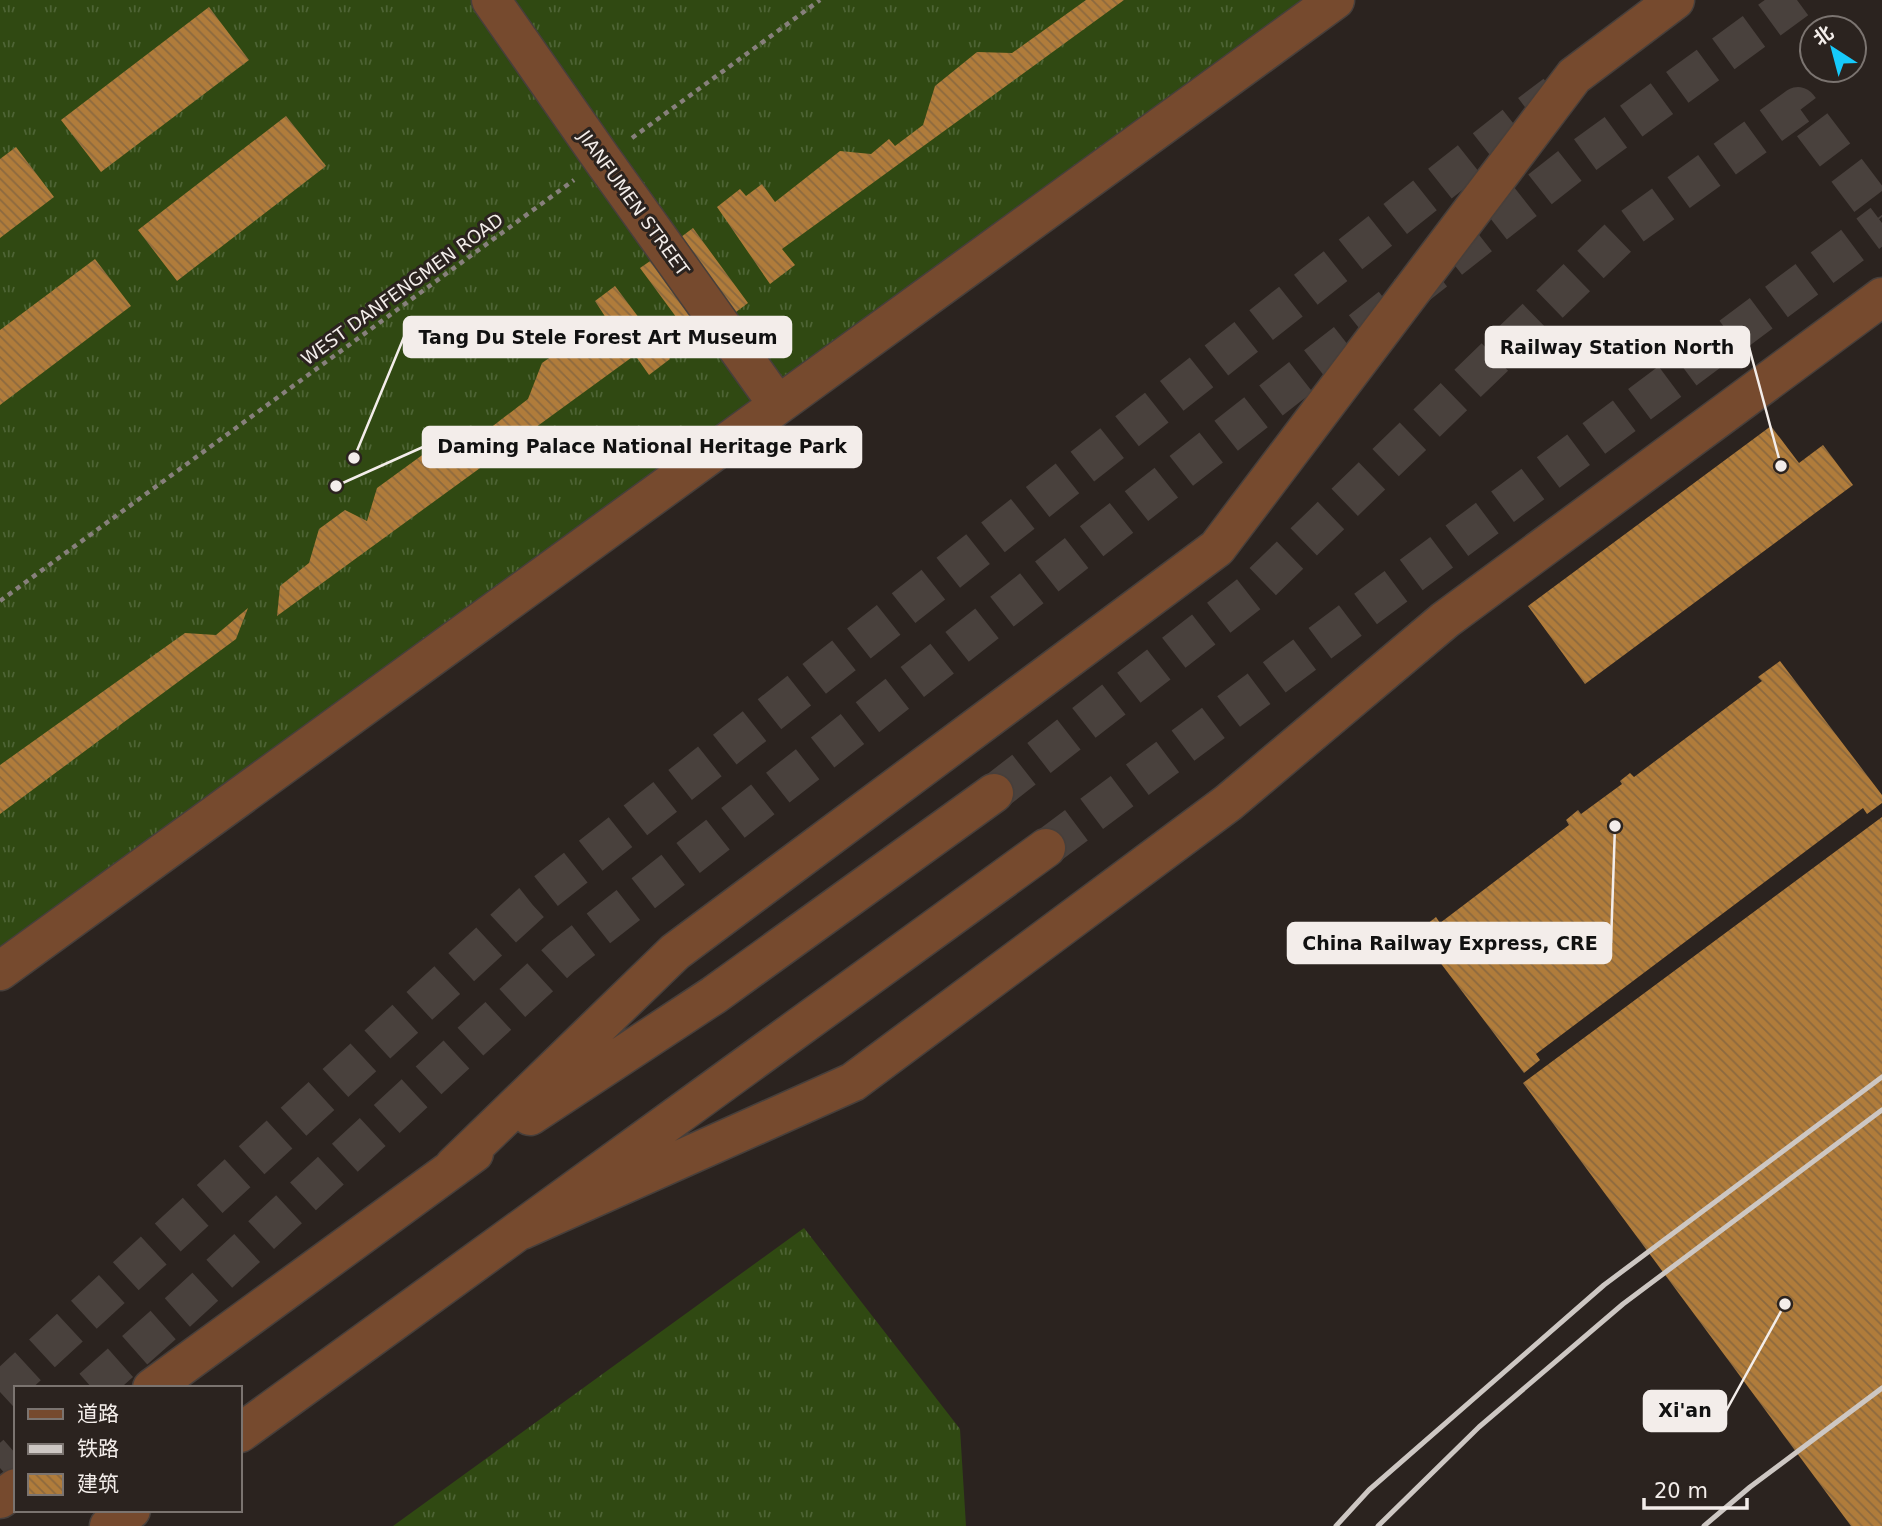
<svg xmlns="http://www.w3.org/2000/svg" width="1882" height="1526" font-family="'DejaVu Sans','Noto Sans SC',sans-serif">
<defs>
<pattern id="grass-tufts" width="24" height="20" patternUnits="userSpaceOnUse" patternTransform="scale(1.75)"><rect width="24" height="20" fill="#304912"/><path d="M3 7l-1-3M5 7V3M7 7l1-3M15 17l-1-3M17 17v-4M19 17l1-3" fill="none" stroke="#4e6435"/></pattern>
<pattern id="building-back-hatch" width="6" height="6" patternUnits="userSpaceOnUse" patternTransform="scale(1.75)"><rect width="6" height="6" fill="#b07c3b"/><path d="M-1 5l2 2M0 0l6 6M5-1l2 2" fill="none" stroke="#8c693f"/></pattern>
</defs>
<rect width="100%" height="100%" fill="#2b231f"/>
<!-- grass -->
<path fill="url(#grass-tufts)" d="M0 0H1343L0 972Z
M804 1228 960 1429 966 1526H393Z"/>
<!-- building -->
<path fill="url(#building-back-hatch)" d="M1086 0H1124L782 249 795 265 770 284 717 207 740 189 746 196 762 184 775 202 840 151 871 154 889 139 895 146 923 125 935 86 977 52 1012 53Z
M209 7 249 60 101 172 61 120Z
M286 116 326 166 177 281 138 230Z
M16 147 54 197 0 238V159Z
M693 228 748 303 732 315 677 240Z
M656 257 711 332 696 344 640 268Z
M95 259 131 306 0 405V330Z
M615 286 670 359 649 375 635 355 277 616 280 586 309 563 319 529 345 510 367 521 377 488 447 437 476 439 528 399 542 363 606 318 595 301Z
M1771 426 1799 463 1823 445 1853 485 1585 684 1528 606Z
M248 608 236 639 0 814V765L185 633 216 635Z
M1780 661 1882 795V803L1867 814 1863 808 1536 1054 1540 1060 1524 1073 1417 932 1436 917 1440 923 1569 825 1566 820 1578 810 1581 814 1622 784 1620 781 1630 773 1634 777 1762 681 1758 677Z
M1882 817V1526H1851L1523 1083Z"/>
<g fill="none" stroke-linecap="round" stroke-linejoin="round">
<!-- minor-tunnel -->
<path stroke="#49413d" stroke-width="38" stroke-dasharray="38 19" stroke-linecap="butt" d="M994 793 1253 591 1623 233 1798 106 1882 217
M1046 848 1882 223"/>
<!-- major-tunnel -->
<path stroke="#49413d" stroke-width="38" stroke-dasharray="38 19" stroke-linecap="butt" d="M92 1388 179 1311 562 957 1571 165 1797 0
M0 1392 531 903 1519 121 1555 94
M0 1468 16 1454"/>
<defs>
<path id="minor" d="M491 0 602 159 778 405
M0 971 1335 0
M530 1116 714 995 994 793
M454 1166 675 952 1217 548 1574 76 1675 0
M522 1230 853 1082 1228 803 1445 620 1882 297
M152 1388 474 1153
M240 1433 1046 848
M0 1499 16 1488
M109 1526 131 1510"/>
</defs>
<!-- minor casing -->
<use href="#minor" stroke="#473f3b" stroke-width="41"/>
<!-- path -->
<path stroke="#87807c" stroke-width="4.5" stroke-dasharray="5 5" stroke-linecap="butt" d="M632 138 820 0
M0 601 574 180"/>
<!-- minor -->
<use href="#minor" stroke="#764a2e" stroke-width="38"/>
<!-- rail -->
<path stroke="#cdc7c3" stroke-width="5" d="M1336 1526 1369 1490 1604 1285 1882 1077
M1378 1526 1479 1427 1623 1304 1882 1110
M1704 1526 1750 1487 1882 1388"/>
</g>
<g text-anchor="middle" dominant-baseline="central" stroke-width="6" stroke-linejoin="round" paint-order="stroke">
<!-- street labels -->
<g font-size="18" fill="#f3edea" stroke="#2b231f">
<text transform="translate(634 203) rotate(54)">JIANFUMEN STREET</text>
<text transform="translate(402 289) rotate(-36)">WEST DANFENGMEN ROAD</text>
</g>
</g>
<!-- callouts -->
<path fill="none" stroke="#f3edea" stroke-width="2.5" d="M354 458L404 337M1781 466L1749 347M336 486L423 447M1615 826L1611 943M1785 1304L1726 1411"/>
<g fill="#f3edea" stroke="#2b231f" stroke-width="2.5">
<circle cx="354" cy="458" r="7"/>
<circle cx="1781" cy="466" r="7"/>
<circle cx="336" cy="486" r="7"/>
<circle cx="1615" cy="826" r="7"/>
<circle cx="1785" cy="1304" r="7"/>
</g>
<g fill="#f3edea" stroke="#f3edea" stroke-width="2.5">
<rect x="404" y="317" width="387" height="40" rx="7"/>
<rect x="1486" y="327" width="263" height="40" rx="7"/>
<rect x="423" y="427" width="438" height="40" rx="7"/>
<rect x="1288" y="923" width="323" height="40" rx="7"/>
<rect x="1644" y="1391" width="82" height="40" rx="7"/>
</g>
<g font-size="19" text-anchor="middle" font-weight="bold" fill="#111">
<text x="598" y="344">Tang Du Stele Forest Art Museum</text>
<text x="1617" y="354">Railway Station North</text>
<text x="642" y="453">Daming Palace National Heritage Park</text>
<text x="1450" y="950">China Railway Express, CRE</text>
<text x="1685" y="1417">Xi'an</text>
</g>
<!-- legend -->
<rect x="14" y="1386" width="228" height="126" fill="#2b231f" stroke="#7b7470" stroke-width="2"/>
<rect x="28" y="1409" width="35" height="10" fill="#764a2e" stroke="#7b7470" stroke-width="2"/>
<text x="77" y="1421" font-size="21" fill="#f3edea">道路</text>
<rect x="28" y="1444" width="35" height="10" fill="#cdc7c3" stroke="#7b7470" stroke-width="2"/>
<text x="77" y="1456" font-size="21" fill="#f3edea">铁路</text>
<rect x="28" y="1474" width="35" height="21" fill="url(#building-back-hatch)" stroke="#7b7470" stroke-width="2"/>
<text x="77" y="1491" font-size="21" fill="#f3edea">建筑</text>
<!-- north arrow -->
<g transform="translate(1833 49) rotate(324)"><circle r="33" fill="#2b231f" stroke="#7b7470" stroke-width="2"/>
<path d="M0-5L12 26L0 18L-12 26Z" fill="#16cafb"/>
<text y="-10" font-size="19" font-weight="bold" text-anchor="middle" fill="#f3edea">北</text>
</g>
<!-- scale -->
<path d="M1644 1498v10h103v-10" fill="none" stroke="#f3edea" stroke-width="3.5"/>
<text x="1654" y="1498" font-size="21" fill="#f3edea" stroke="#2b231f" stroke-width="5" paint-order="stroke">20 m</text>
</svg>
